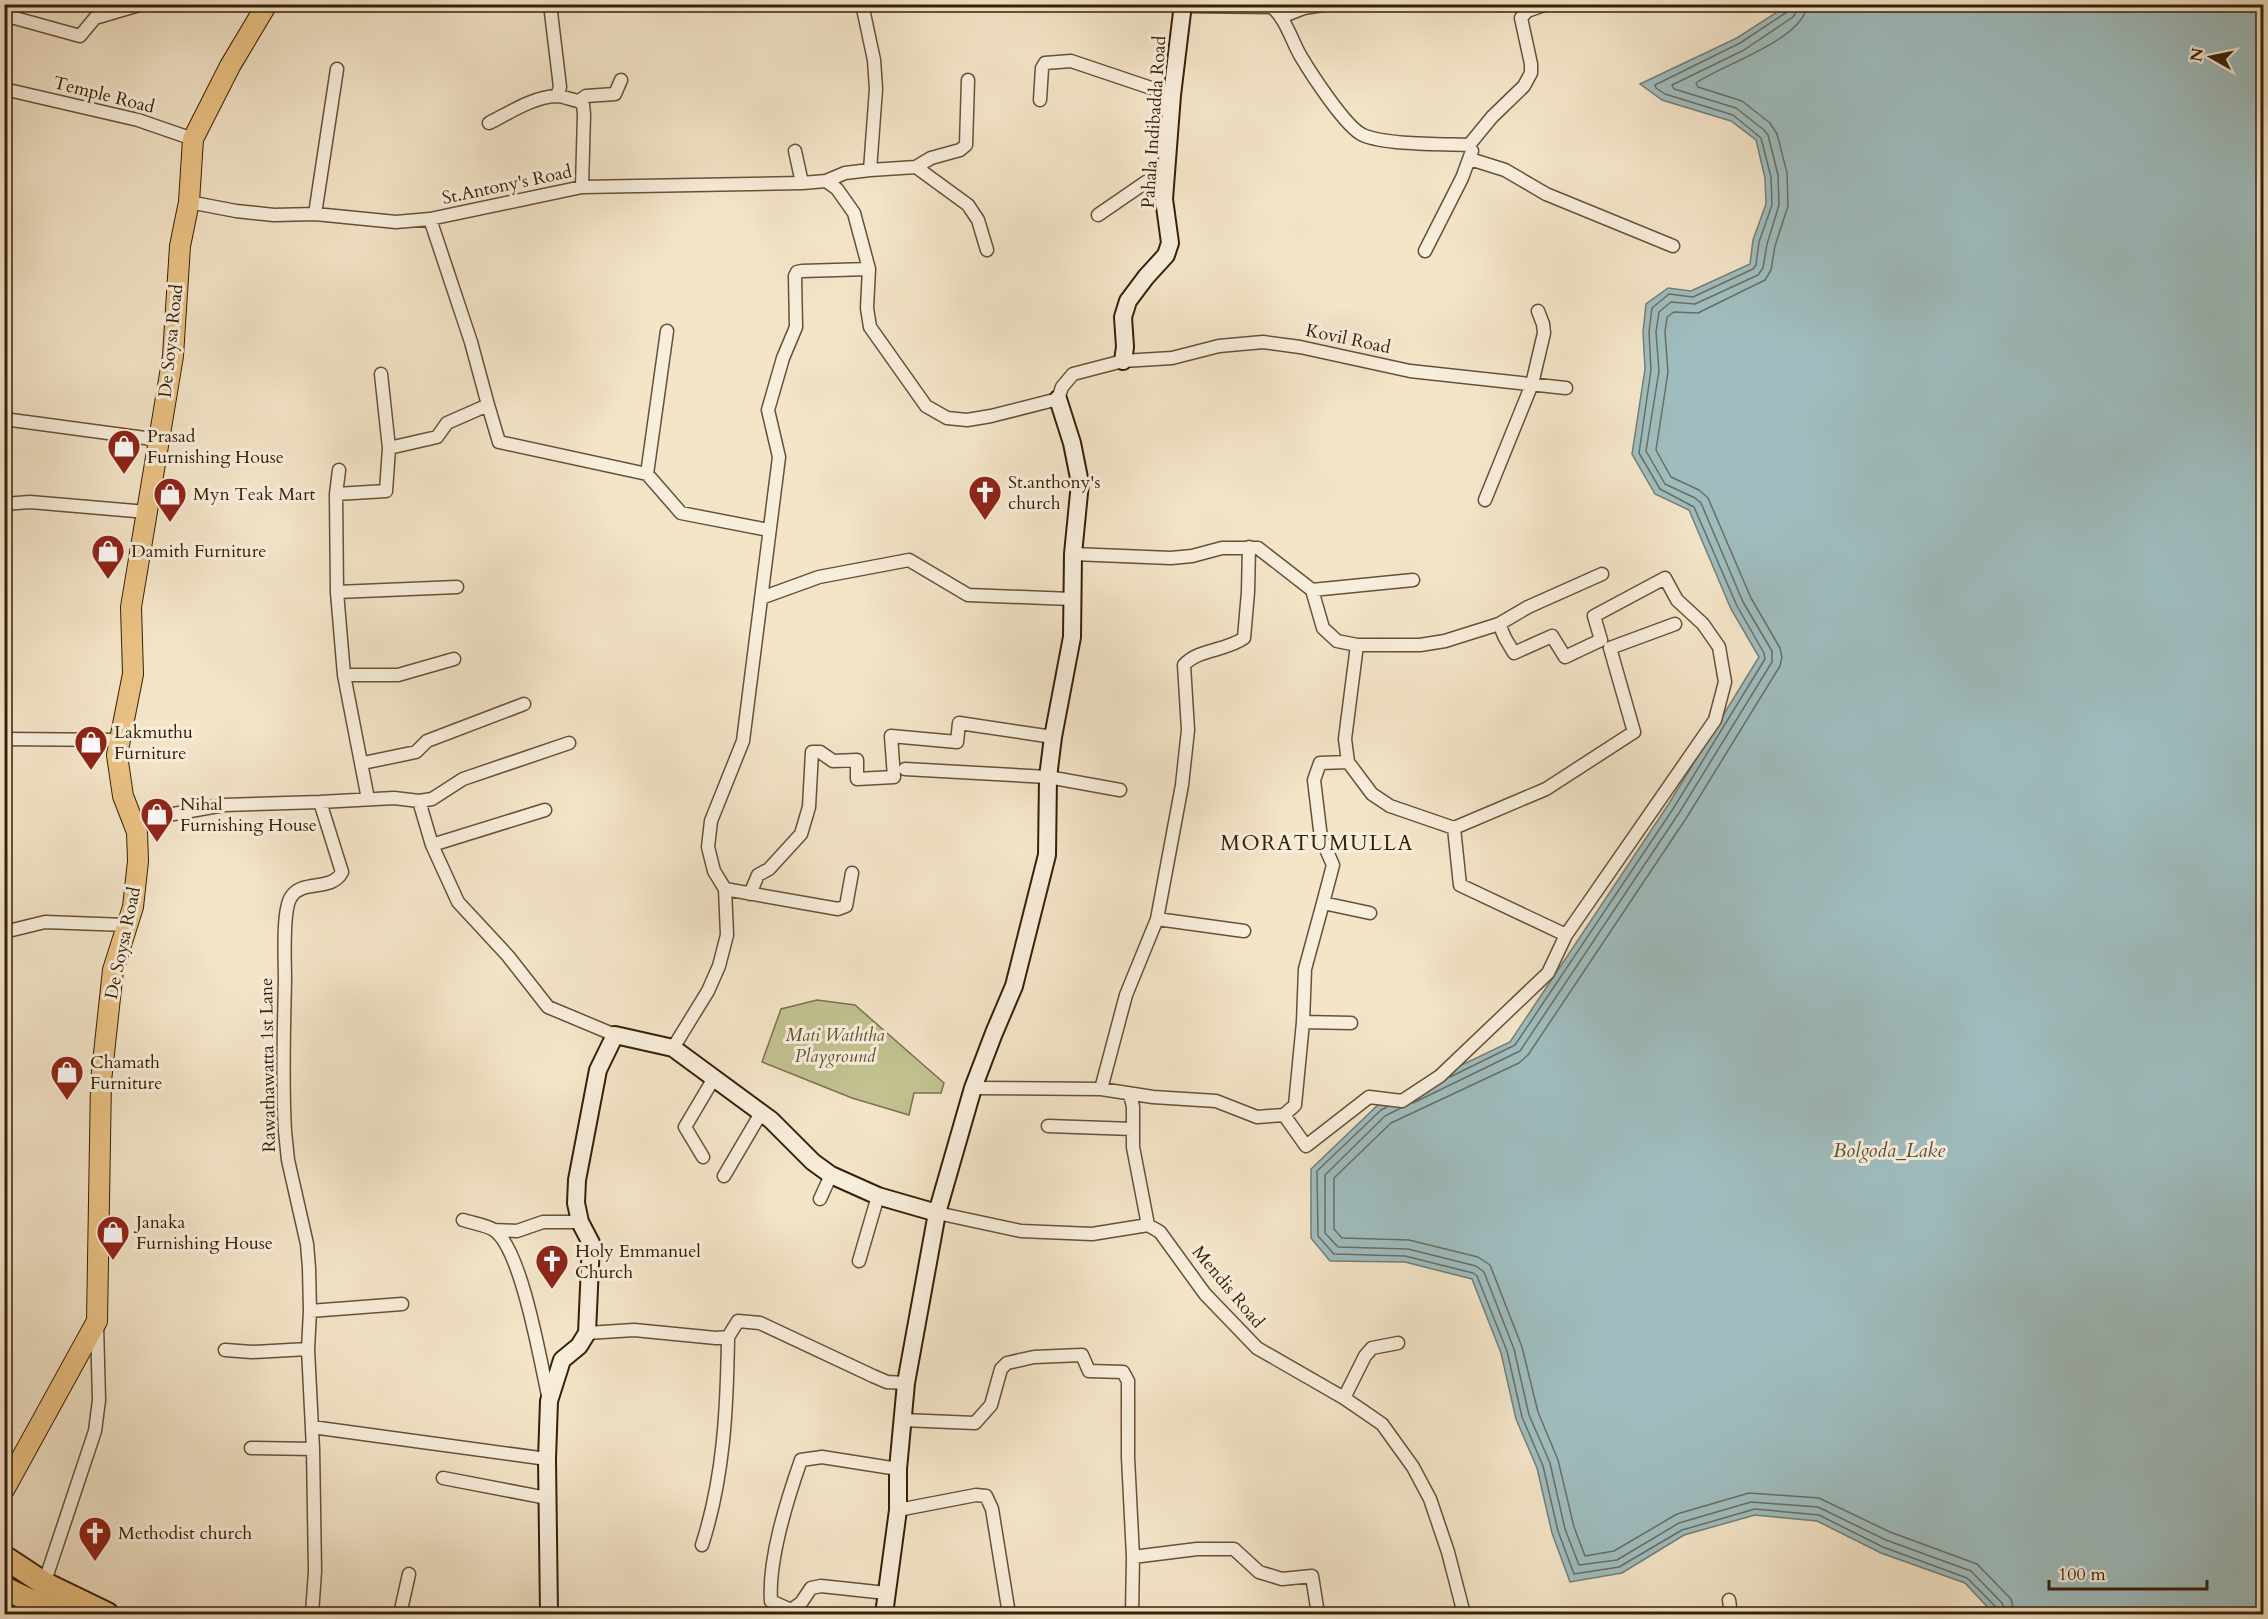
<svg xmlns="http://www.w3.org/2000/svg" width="2268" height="1619" font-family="Cardo,serif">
<rect width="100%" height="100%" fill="#f4e5c9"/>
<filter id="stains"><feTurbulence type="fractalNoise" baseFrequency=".00333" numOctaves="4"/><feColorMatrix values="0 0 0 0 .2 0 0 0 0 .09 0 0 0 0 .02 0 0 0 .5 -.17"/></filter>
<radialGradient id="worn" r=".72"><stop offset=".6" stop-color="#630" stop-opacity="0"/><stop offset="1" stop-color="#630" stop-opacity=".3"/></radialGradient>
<!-- green -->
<path fill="#c2c291" stroke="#7c714c" stroke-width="1.5" d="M817 1000 855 1005 944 1083 941 1093H914L909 1115 852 1098 762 1062 781 1009Z"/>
<!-- water -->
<path fill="#9fbdbf" stroke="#757e75" stroke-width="1.5" d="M1788 5H2263V1614H1994L1965 1583 1881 1553 1817 1521 1755 1515 1684 1535 1622 1573 1570 1582 1552 1533 1537 1468 1516 1419 1501 1353 1472 1279 1405 1262 1330 1261 1311 1238V1169L1378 1105 1510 1042 1668 805 1759 657 1731 609 1689 510 1655 494 1632 454 1645 369 1643 332 1646 304 1668 288 1691 291 1750 264 1753 240 1766 204 1765 178 1756 140 1731 121 1662 100 1640 84 1737 38Z"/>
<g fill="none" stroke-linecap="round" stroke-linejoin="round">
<!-- shore -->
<path stroke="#6a6e62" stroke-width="1.5" d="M1807 4C1806 39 1721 65 1696 83L1698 87 1742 101 1770 123 1777 134 1787 173 1788 206 1775 246 1771 270 1765 280 1698 313 1674 312 1667 317 1665 332 1668 372 1656 450 1671 477 1699 490 1708 498 1751 598 1780 648 1782 657 1780 666 1687 817 1528 1055 1519 1063 1391 1123 1334 1178V1229L1342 1238 1409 1240 1478 1257 1490 1265 1522 1347 1538 1412 1558 1460 1574 1527 1585 1556 1614 1551 1677 1514 1749 1493 1819 1498 1890 1532 1977 1564 2011 1599 2015 1614
M1450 1077 1515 1045 1673 809 1765 659 1764 653 1737 606 1694 507 1660 489 1639 453 1651 370 1649 332 1652 308 1669 294 1693 297 1753 269 1756 265 1759 242 1772 205 1771 177 1761 138 1733 115 1665 94 1656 88 1655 85 1740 43 1787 12 1790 4
M1413 1103 1520 1051 1679 813 1772 662V651L1743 602 1701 503 1695 498 1665 484 1646 451 1659 371 1656 332 1659 312 1671 302 1695 304 1758 275 1763 268 1767 244 1779 205 1778 175 1768 135 1764 130 1736 108 1674 89 1672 85 1744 50 1793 17 1797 11 1798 4
M1387 1107 1381 1110 1317 1171 1318 1236 1334 1254 1405 1256 1473 1273 1477 1276 1507 1351 1522 1417 1543 1466 1558 1531 1574 1574 1619 1567 1682 1530 1755 1509 1819 1515 1883 1547 1967 1578 1997 1608 1998 1614
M1401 1108 1385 1116 1325 1175V1233L1338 1247 1408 1249 1476 1266 1484 1272 1514 1349 1529 1415 1550 1463 1565 1529 1579 1565 1617 1560 1679 1523 1751 1502 1818 1507 1886 1540 1971 1571 2002 1603 2006 1614"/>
<defs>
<path id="street" d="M550 4 560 87 557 96
M1183 6 1272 7C1286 19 1291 39 1300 55 1310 72 1346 128 1363 135 1385 145 1443 144 1469 145L1492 117 1524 86 1531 73V64L1521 18 1527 11 1547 4
M4 15 80 36 95 18 139 5
M1281 17 1304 8 1328 4
M4 89 138 120 193 139
M1040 100 1042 68 1045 63 1071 61 1172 95
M579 101 583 105 584 114 582 187
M579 101 586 96 615 94 621 80
M489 123C509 113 533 97 556 96 563 96 572 100 579 101
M1470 159 1505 170 1546 194 1673 246
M916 167 931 158 960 150 966 145 968 80
M870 170 916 167 968 205 978 220 987 250
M826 181 845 173 870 170 876 89 874 60 862 4
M802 183 826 181 837 189 854 213 869 269 867 308 870 327 926 406 947 418 967 420 991 416 1058 399 1062 387 1073 374 1123 361 1172 358 1219 346 1263 342 1300 347 1410 371 1566 388
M189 202 236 211 274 215 315 214 396 222 430 219 582 187 802 183 795 151
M315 214 337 69
M1098 215 1146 182 1166 179
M430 219 471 342 488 405
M1425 251 1462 178 1472 151
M4 419 160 440
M389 448 437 437 447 423 488 405 499 442 647 474 681 513 768 530
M339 470 336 494 337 592 344 675 368 799
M647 474 667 331
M336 494 386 491 389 448 381 374
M1485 500 1532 384 1544 333 1543 324 1538 311
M4 504 30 502 147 512
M1073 554 1171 558 1192 556 1222 548H1258L1312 590 1323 628 1337 641 1357 645H1420L1445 641 1499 624 1528 607 1602 574
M1312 590 1413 580
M337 592 457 587
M761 598 819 577 909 560 968 595 1071 599
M1357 645 1345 739 1348 762 1372 794 1390 806 1454 828 1546 789 1634 732 1610 648 1675 624
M344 675H398L454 659
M4 739 120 740
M363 763 416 752 427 741 524 704
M905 769 1048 777 1120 790
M419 801 432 845
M545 810 432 845 458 902 508 956 548 1007 615 1035
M134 821 224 805 320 802 394 798 419 801 432 799 463 779 569 743
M1454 828 1460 885 1566 935
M725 889 838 909 846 906 852 873
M750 894 758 875 769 869 801 834 809 807 812 752H820L833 761 857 760V779L894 777 891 736 957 742 959 723 1053 737
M1323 903 1333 865 1321 838 1314 780 1320 763 1348 762
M1157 919 1244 931
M4 932 45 922 126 925
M1303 1022 1351 1023
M673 1048 708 991 719 966 727 935 725 889 714 871 708 847 711 821 743 741 779 457 768 410 783 358 796 327 795 276 797 272 802 271 869 269
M973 1088 1101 1089 1153 1097 1216 1101 1257 1117 1284 1115 1295 1105 1303 1022 1305 969 1323 903 1370 913
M1101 1089 1126 995 1157 919 1182 785 1188 730 1184 665C1198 649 1226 651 1244 638L1248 592 1249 547
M1130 1094 1133 1107V1147L1148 1225
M1284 1115 1306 1146 1369 1097 1402 1101 1440 1076 1548 973 1566 935 1715 720 1725 682 1719 647 1703 624 1677 600 1665 578 1594 616 1601 640 1565 657 1552 636 1514 653 1505 638 1499 624
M1048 1126 1133 1129
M703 1157 685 1127 714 1078
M724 1176 761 1113
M820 1199 831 1175
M937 1213 1021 1231 1092 1234 1148 1225 1160 1232 1205 1294 1257 1348 1344 1398 1382 1424 1413 1467 1430 1499 1448 1552 1464 1614
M463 1220C472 1223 486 1225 494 1230 522 1249 541 1365 549 1400
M494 1230 517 1231 543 1222H580
M859 1261 878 1196
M310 1311 402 1304
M587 1333 634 1330 716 1338 728 1337 738 1321 760 1323 873 1376 887 1382 906 1383
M225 1350 252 1352 308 1349
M1344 1398 1365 1356 1372 1348 1398 1343
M903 1420 975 1423 991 1405 1001 1369 1007 1363 1034 1357 1082 1355 1089 1371 1123 1372 1128 1381V1457L1133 1557 1132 1614
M312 1427 547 1459
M251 1448 313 1449
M443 1478 547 1498
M898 1510 976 1495 986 1496 992 1509 1009 1614
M702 1545C724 1477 727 1408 728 1337
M1133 1557 1197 1549H1234L1259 1572 1282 1579 1312 1576 1318 1614
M43 1587 95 1431 99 1400 97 1325
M886 1593 821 1586 811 1588 801 1603 791 1610 771 1601C768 1559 787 1500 801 1460L822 1457 898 1469
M1729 1600 1731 1614
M312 1614 315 1571 313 1449 308 1349 310 1311 309 1268 307 1244 288 1160 285 1131C282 1081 284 1030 285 980 285 962 282 910 291 897 302 879 332 892 342 872L320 802
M400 1614 409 1574"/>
<path id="secondary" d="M1123 361 1125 347 1123 317 1128 301 1146 277 1166 255 1170 243 1164 199 1172 95 1183 4
M549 1614 547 1459 549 1401 562 1360 579 1346 587 1333 591 1243 580 1222 576 1203 577 1180 598 1070 615 1035 673 1048 771 1120 813 1162 831 1175 878 1196 937 1213
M884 1614 898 1510V1469L906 1383 937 1213 973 1088 994 1033 1014 986 1047 855 1048 777 1053 737 1072 637 1073 554 1080 483 1072 443 1058 399"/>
<path id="primary" d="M4 1490 97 1321 101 1081 113 970 133 907 138 861 137 832 123 796 117 755 133 674 131 607 173 356 180 246 189 202 193 139 230 66 267 4"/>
<path id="highway" d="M4 1557 45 1584 107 1614
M4 1588 58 1614"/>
</defs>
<!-- street casing -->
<use href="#street" stroke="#665137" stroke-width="15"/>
<!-- secondary casing -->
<use href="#secondary" stroke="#362006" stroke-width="20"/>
<!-- primary casing -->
<use href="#primary" stroke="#362006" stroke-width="22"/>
<!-- highway casing -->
<use href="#highway" stroke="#362006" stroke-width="26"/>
<!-- street -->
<use href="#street" stroke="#f8eedc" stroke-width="12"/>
<!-- secondary -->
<use href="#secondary" stroke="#f8eedc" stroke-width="16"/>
<!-- primary -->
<use href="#primary" stroke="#eac284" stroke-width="20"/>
<!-- highway -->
<use href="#highway" stroke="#eac284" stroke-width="22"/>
</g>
<!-- icons -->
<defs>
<symbol id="shop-pin" viewBox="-11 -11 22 30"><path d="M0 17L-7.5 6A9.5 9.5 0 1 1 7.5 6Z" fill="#8f2418" stroke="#f8eedc"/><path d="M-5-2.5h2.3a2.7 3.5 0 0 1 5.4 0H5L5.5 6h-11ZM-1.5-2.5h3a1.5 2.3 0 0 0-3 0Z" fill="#fff"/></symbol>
<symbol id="church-pin" viewBox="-11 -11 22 30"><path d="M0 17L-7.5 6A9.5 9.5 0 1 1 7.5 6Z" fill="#8f2418" stroke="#f8eedc"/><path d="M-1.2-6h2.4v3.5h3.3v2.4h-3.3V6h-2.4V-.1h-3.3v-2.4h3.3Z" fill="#fff"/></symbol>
</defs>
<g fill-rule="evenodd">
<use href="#shop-pin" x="105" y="427" width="38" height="52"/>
<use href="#church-pin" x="966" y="473" width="38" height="52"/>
<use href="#shop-pin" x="151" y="475" width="38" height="52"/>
<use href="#shop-pin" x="89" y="532" width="38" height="52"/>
<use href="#shop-pin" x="72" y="723" width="38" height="52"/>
<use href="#shop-pin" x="138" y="795" width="38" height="52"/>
<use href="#shop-pin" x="48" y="1053" width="38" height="52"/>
<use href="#shop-pin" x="94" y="1213" width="38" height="52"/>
<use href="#church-pin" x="533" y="1242" width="38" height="52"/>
<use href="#church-pin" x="76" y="1514" width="38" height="52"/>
</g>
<g text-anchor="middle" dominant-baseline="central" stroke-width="6" stroke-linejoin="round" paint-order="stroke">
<!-- street labels -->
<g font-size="18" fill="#362006" stroke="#f8eedc">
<text transform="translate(104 95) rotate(14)">Temple Road</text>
<text transform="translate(1154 122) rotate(-86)">Pahala Indibadda Road</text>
<text transform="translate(507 185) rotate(-12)">St.Antony's Road</text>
<text transform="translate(1348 339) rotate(12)">Kovil Road</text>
<text transform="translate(171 341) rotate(-84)">De Soysa Road</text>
<text transform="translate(123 943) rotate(-78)">De Soysa Road</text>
<text transform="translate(268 1065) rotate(-91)">Rawathawatta 1st Lane</text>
<text transform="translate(1228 1287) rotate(50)">Mendis Road</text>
</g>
<!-- poi labels -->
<g font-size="18" fill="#362006" stroke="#f8eedc" text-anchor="start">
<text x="147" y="436">Prasad<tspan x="147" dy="21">Furnishing House</tspan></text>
<text x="1008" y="482">St.anthony's<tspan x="1008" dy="21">church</tspan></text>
<text x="193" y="494">Myn Teak Mart</text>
<text x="131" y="551">Damith Furniture</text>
<text x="114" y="732">Lakmuthu<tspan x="114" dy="21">Furniture</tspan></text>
<text x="180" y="804">Nihal<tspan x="180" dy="21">Furnishing House</tspan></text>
<text x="90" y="1062">Chamath<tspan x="90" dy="21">Furniture</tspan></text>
<text x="136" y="1222">Janaka<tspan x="136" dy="21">Furnishing House</tspan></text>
<text x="575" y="1251">Holy Emmanuel<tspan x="575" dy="21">Church</tspan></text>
<text x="118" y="1533">Methodist church</text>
</g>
<!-- park labels -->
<g font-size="18" font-style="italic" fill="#605130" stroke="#f8eedc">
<text x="835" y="1035">Mati Waththa<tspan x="835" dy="21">Playground</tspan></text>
</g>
<!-- water labels -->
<g font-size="20" font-style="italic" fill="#564f3e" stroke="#f8eedc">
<text x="1889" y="1150">Bolgoda_Lake</text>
</g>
<!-- quarter labels -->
<g font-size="21" letter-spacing="1.5" fill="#362006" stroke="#f8eedc">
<text x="1317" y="843">MORATUMULLA</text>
</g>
</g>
<!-- margin -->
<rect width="2268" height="1619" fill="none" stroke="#f4e5c9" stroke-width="24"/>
<rect x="6" y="6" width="2256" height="1607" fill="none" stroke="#362006" stroke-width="3"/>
<rect x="12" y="12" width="2244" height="1595" fill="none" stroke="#362006" stroke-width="1.5"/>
<!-- north arrow -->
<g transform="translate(2211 57) rotate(279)" stroke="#f8eedc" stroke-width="4.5" paint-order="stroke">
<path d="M0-4.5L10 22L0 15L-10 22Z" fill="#362006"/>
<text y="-9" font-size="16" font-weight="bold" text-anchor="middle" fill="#362006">N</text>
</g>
<!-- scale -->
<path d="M2049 1580v9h158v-9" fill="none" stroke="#362006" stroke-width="3"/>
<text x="2058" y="1580" font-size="18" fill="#362006" stroke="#f8eedc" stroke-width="4.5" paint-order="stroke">100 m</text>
<rect width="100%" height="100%" filter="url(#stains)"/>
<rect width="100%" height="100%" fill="url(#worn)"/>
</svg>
